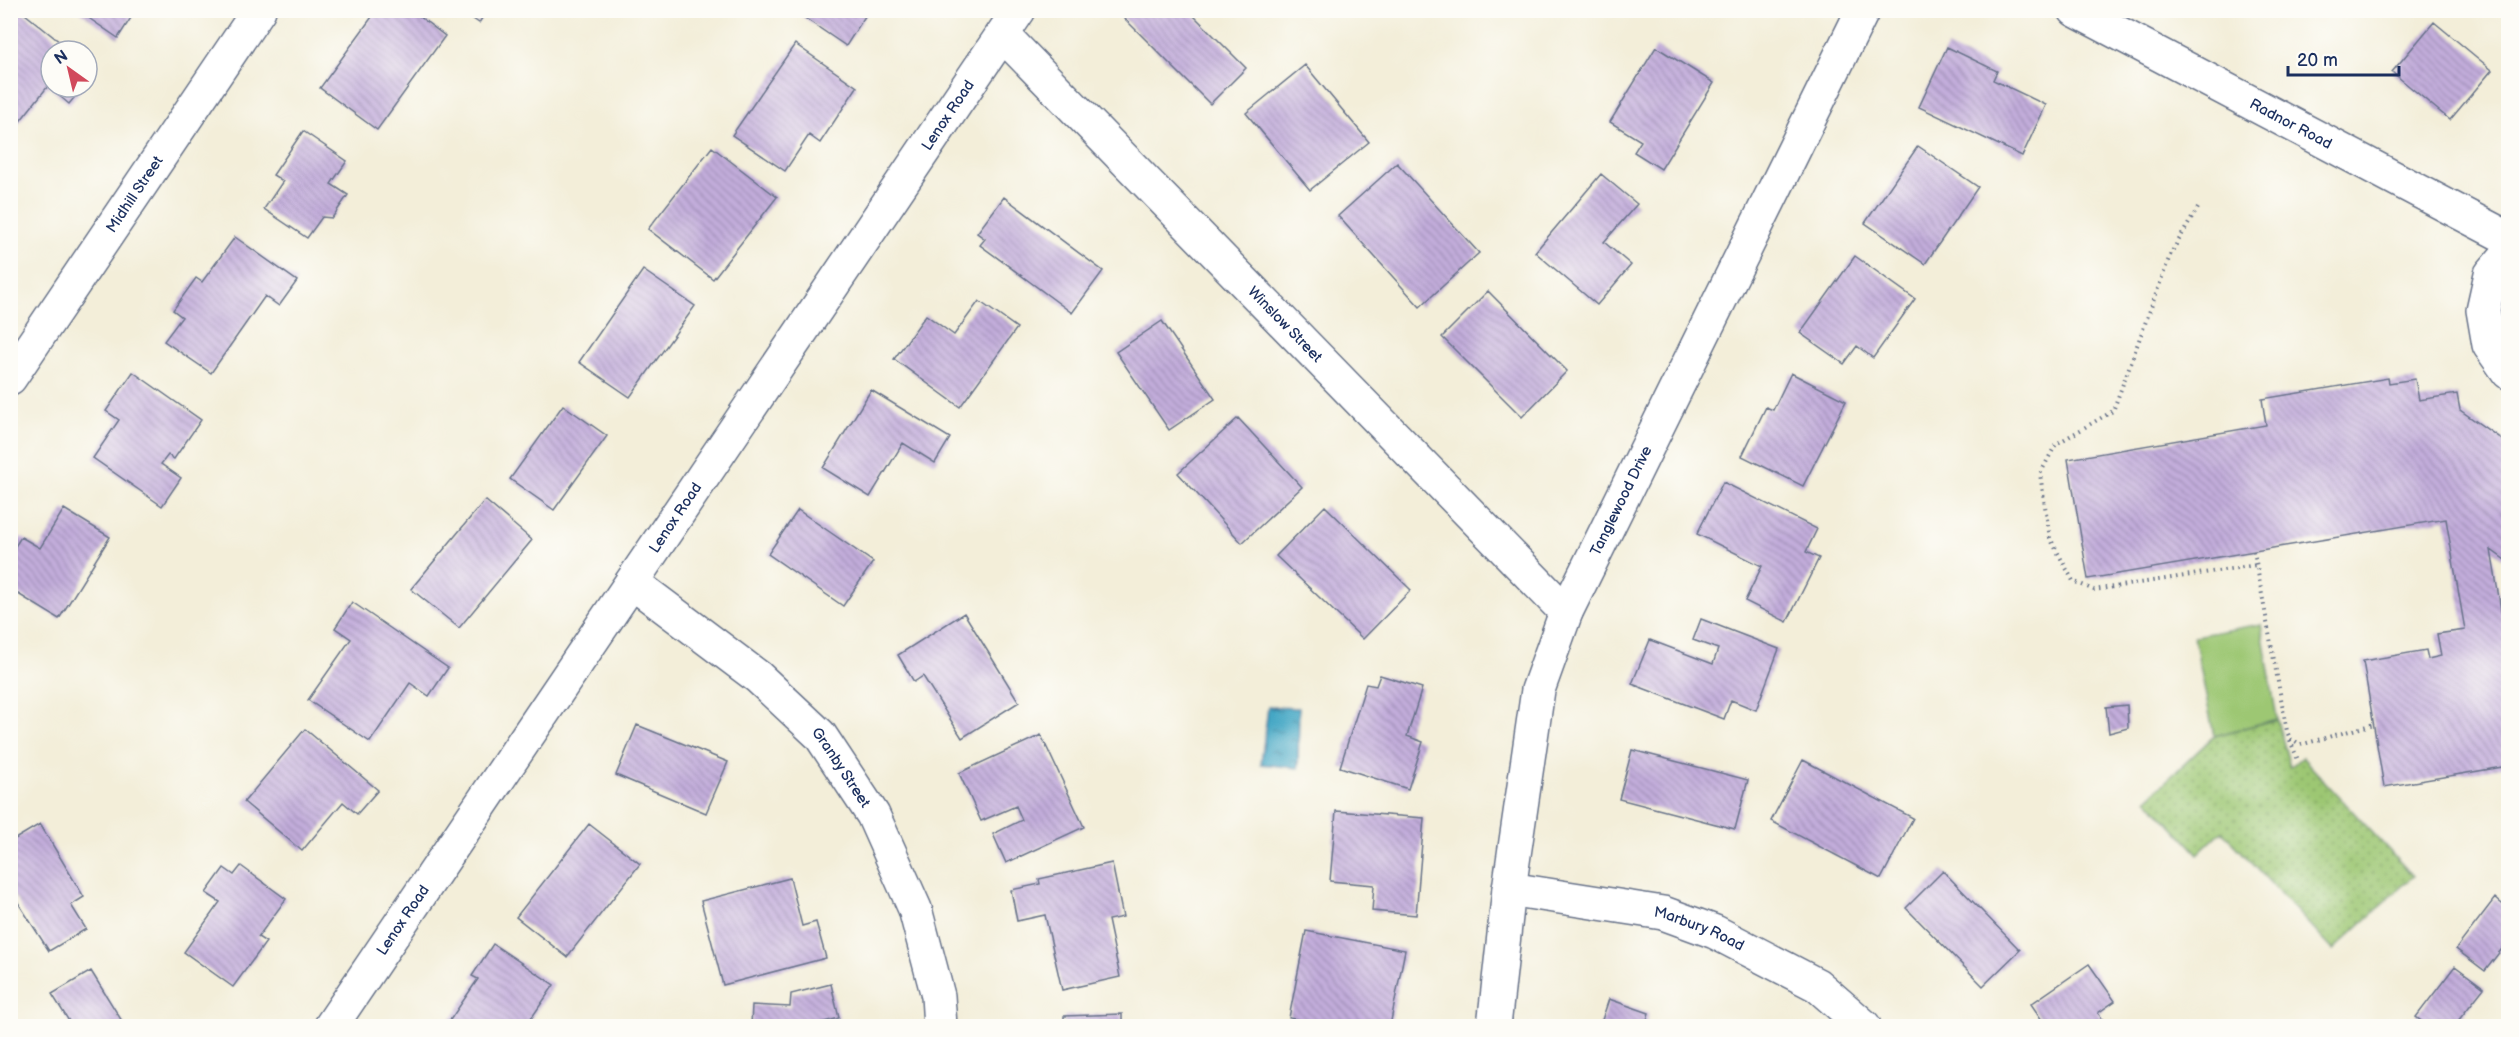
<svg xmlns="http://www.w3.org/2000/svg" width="2519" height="1037" font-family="'Balsamiq Sans',sans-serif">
<defs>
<pattern id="grass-dots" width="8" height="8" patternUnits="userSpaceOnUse" patternTransform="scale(1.5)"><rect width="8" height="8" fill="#9dc773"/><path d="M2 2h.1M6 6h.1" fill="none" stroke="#7fa262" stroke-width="1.8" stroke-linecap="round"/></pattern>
<pattern id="water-ripples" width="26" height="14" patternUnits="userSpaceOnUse" patternTransform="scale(1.5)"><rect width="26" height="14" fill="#45a7c5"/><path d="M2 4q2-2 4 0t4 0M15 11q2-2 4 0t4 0" fill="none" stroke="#3988a3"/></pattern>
<pattern id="building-back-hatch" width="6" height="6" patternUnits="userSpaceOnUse" patternTransform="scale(1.5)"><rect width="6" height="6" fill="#c3addb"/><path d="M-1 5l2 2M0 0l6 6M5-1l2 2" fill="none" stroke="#9e8db5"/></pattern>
</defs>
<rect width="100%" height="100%" fill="#fdfcf7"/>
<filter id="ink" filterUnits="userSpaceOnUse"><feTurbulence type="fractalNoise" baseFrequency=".0167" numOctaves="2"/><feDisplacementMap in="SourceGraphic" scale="12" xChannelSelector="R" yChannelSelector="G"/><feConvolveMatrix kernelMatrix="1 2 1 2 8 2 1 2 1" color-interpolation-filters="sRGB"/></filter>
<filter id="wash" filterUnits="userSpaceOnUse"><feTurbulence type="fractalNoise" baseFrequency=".008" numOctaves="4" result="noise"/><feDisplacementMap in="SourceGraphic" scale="24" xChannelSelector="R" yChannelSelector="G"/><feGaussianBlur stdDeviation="1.35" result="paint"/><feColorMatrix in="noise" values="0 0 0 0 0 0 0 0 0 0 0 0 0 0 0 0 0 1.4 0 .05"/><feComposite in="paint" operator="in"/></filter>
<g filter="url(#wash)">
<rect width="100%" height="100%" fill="#f3eed9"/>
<!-- grass -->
<path fill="url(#grass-dots)" stroke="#5c7b68" stroke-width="1.5" d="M2277 719 2290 767 2302 757 2413 876 2333 950 2222 831 2198 854 2147 799 2214 736Z"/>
<!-- pitch -->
<path fill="#9dc773" stroke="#5c7b68" stroke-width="1.5" d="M2261 624 2277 719 2214 736 2194 636Z"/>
<!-- water -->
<path fill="url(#water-ripples)" stroke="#306b92" stroke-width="1.5" d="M1268 707 1299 708 1298 768 1261 764Z"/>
<g id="blocks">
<!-- building -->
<path fill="url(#building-back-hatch)" d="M10 10H20L71 51H51V87H83L69 104 48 86 13 130 10 128Z
M77 10H136L118 38Z
M377 10H411L445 36 377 130 320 88Z
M460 10H487L479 23Z
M793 10H869L846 46Z
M1125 10H1188L1246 68 1210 104 1121 15Z
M2434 22 2492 70 2450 120 2392 72Z
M795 44 857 87 820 143 809 135 785 171 732 135Z
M1656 47 1714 83 1661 169 1634 152 1641 141 1610 122Z
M1947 47 1997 71 1993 80 2046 105 2022 156 1919 107Z
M1305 65 1369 142 1310 190 1246 113Z
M303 131 347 161 331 184 348 195 332 218 322 217 307 238 264 209 283 181 273 175Z
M1918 146 1978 187 1925 264 1865 223Z
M712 147 777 197 713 279 648 229Z
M1397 163 1479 253 1420 307 1338 216Z
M1601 174 1637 204 1604 242 1631 265 1597 305 1535 252Z
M1004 197 1103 271 1072 313 980 245 985 239 977 233Z
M235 237 297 281 279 306 265 296 211 373 164 341 182 317 173 310 196 278 202 282Z
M1855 256 1915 299 1873 358 1857 346 1844 364 1800 333Z
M643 270 695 306 630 397 579 362Z
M1488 291 1567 371 1522 417 1442 337Z
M979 301 1017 328 960 407 894 359 926 315 954 335Z
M1162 321 1215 399 1169 430 1116 352Z
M133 372 201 420 174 459 168 455 161 464 181 478 162 506 93 458 119 420 106 411Z
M1791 373 1846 401 1803 486 1742 456 1766 407 1773 410Z
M2388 378 2389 383 2415 379 2419 400 2457 394 2460 410 2508 444V562L2491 550 2508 652V766L2384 787 2363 661 2426 650 2428 659 2441 656 2437 634 2465 630 2446 519 2088 579 2068 459 2266 425 2262 399Z
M871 390 950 438 935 463 903 443 870 497 823 468Z
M563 405 607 436 554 510 510 479Z
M1238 418 1302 487 1242 543 1178 473Z
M1723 482 1817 529 1806 552 1819 558 1787 622 1745 601 1762 566 1697 534Z
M485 500 532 540 459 628 411 589Z
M1325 506 1411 590 1363 639 1276 556Z
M64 509 110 537 59 619 10 589V554L21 537 40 548Z
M798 510 873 562 843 606 768 554Z
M352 602 448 668 429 696 410 683 370 742 308 700 351 639 335 628Z
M964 613 1019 702 962 738 923 676 914 682 898 655Z
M1701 619 1779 649 1756 710 1731 700 1724 719 1632 684 1650 640 1713 664 1718 649 1693 640Z
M1380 675 1422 688 1407 736 1423 742 1408 789 1340 767 1366 684 1376 686Z
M2127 705 2128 728 2109 733 2106 707Z
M637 725 728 762 706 813 616 775Z
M305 729 378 790 357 814 343 802 302 851 244 802Z
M1041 735 1084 827 1006 863 993 834 1022 820 1016 806 981 821 959 773Z
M1632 750 1748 780 1735 829 1619 799Z
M1803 760 1913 818 1881 879 1771 821Z
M1336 811 1424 818 1416 915 1372 911 1374 885 1330 881Z
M40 824 84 897 71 905 86 929 49 951 10 890V842Z
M589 824 640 864 567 957 516 917Z
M1112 863 1123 917 1108 920 1120 977 1062 990 1045 915 1017 921 1011 890 1040 884 1039 879Z
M241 866 286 899 258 937 266 942 233 987 184 952 220 902 206 893 224 868 234 875Z
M1943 871 2020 950 1983 986 1906 908Z
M790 878 802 926 816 922 826 958 723 985 701 901Z
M2495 898 2508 909V941L2485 971 2456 949Z
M1306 931 1405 950 1390 1026H1334L1289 1018Z
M493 944 554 985 526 1026H446L478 979 472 976Z
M2089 964 2115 1001 2098 1013 2107 1026H2046L2031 1004Z
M2455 966 2484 988 2454 1026H2428L2416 1017Z
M91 971 125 1026H72L52 994Z
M831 984 839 1018 809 1026H751L752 1005 790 1007 791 994Z
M1609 999 1649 1013 1646 1023 1656 1026H1600Z
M1122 1014V1026H1064V1016Z"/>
</g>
</g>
<g filter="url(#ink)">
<use href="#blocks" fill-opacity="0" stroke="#677289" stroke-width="1.5"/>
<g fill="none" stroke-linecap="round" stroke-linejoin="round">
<defs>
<g id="minor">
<path id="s1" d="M2075 10 2508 238"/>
<path id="s2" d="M1003 35 1566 612"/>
<path d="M2508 254 2491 274 2483 310 2489 345 2508 372"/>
<path id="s3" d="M10 378 259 10"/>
<path id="s4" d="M633 583 758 677 820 735 873 815 915 909 938 996 940 1026"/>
<path id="s5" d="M1509 889 1663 913 1715 932 1817 985 1864 1026"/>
<path id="s6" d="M331 1026 1019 10"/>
<path id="s7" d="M1494 1026 1509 889 1538 690 1566 612 1863 10"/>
</g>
</defs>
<!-- minor casing -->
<use href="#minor" stroke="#677289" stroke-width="36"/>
<!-- path -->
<path stroke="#677289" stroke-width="4" stroke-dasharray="1.5 4.5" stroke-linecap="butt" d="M2198 208 2171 253 2113 411 2056 444 2040 474 2050 538 2073 581 2094 590 2256 565
M2254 551 2287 731 2290 739 2300 745 2374 724
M2290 740 2298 760"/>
<!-- minor -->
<use href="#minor" stroke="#fff" stroke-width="33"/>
</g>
</g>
<g text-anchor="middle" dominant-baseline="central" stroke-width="4.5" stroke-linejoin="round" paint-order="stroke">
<!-- street labels -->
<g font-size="15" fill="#1b2f5e" stroke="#fdfcf7">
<text stroke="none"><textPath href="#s6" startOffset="1100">Lenox Road</textPath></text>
<text stroke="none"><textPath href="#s1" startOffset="244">Radnor Road</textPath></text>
<text stroke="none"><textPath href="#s3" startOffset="222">Midhill Street</textPath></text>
<text stroke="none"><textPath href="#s2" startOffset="404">Winslow Street</textPath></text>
<text stroke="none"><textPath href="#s7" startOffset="546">Tanglewood Drive</textPath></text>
<text stroke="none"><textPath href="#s6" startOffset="614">Lenox Road</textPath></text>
<text stroke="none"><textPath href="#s4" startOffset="280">Granby Street</textPath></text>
<text stroke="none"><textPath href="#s6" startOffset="128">Lenox Road</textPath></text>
<text stroke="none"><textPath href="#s5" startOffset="195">Marbury Road</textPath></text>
</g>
</g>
<!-- margin -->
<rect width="2519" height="1037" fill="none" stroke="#fdfcf7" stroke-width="36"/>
<!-- north arrow -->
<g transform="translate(69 69) rotate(326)"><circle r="28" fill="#fdfcf7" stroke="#a3aaba" stroke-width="1.5"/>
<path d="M0-4.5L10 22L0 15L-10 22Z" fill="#d1495b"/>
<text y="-9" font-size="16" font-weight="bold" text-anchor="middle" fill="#1b2f5e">N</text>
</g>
<!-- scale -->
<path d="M2288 66v9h111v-9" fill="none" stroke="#1b2f5e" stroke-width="3"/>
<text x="2297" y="66" font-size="18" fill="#1b2f5e" stroke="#fdfcf7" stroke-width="4.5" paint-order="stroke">20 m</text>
</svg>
